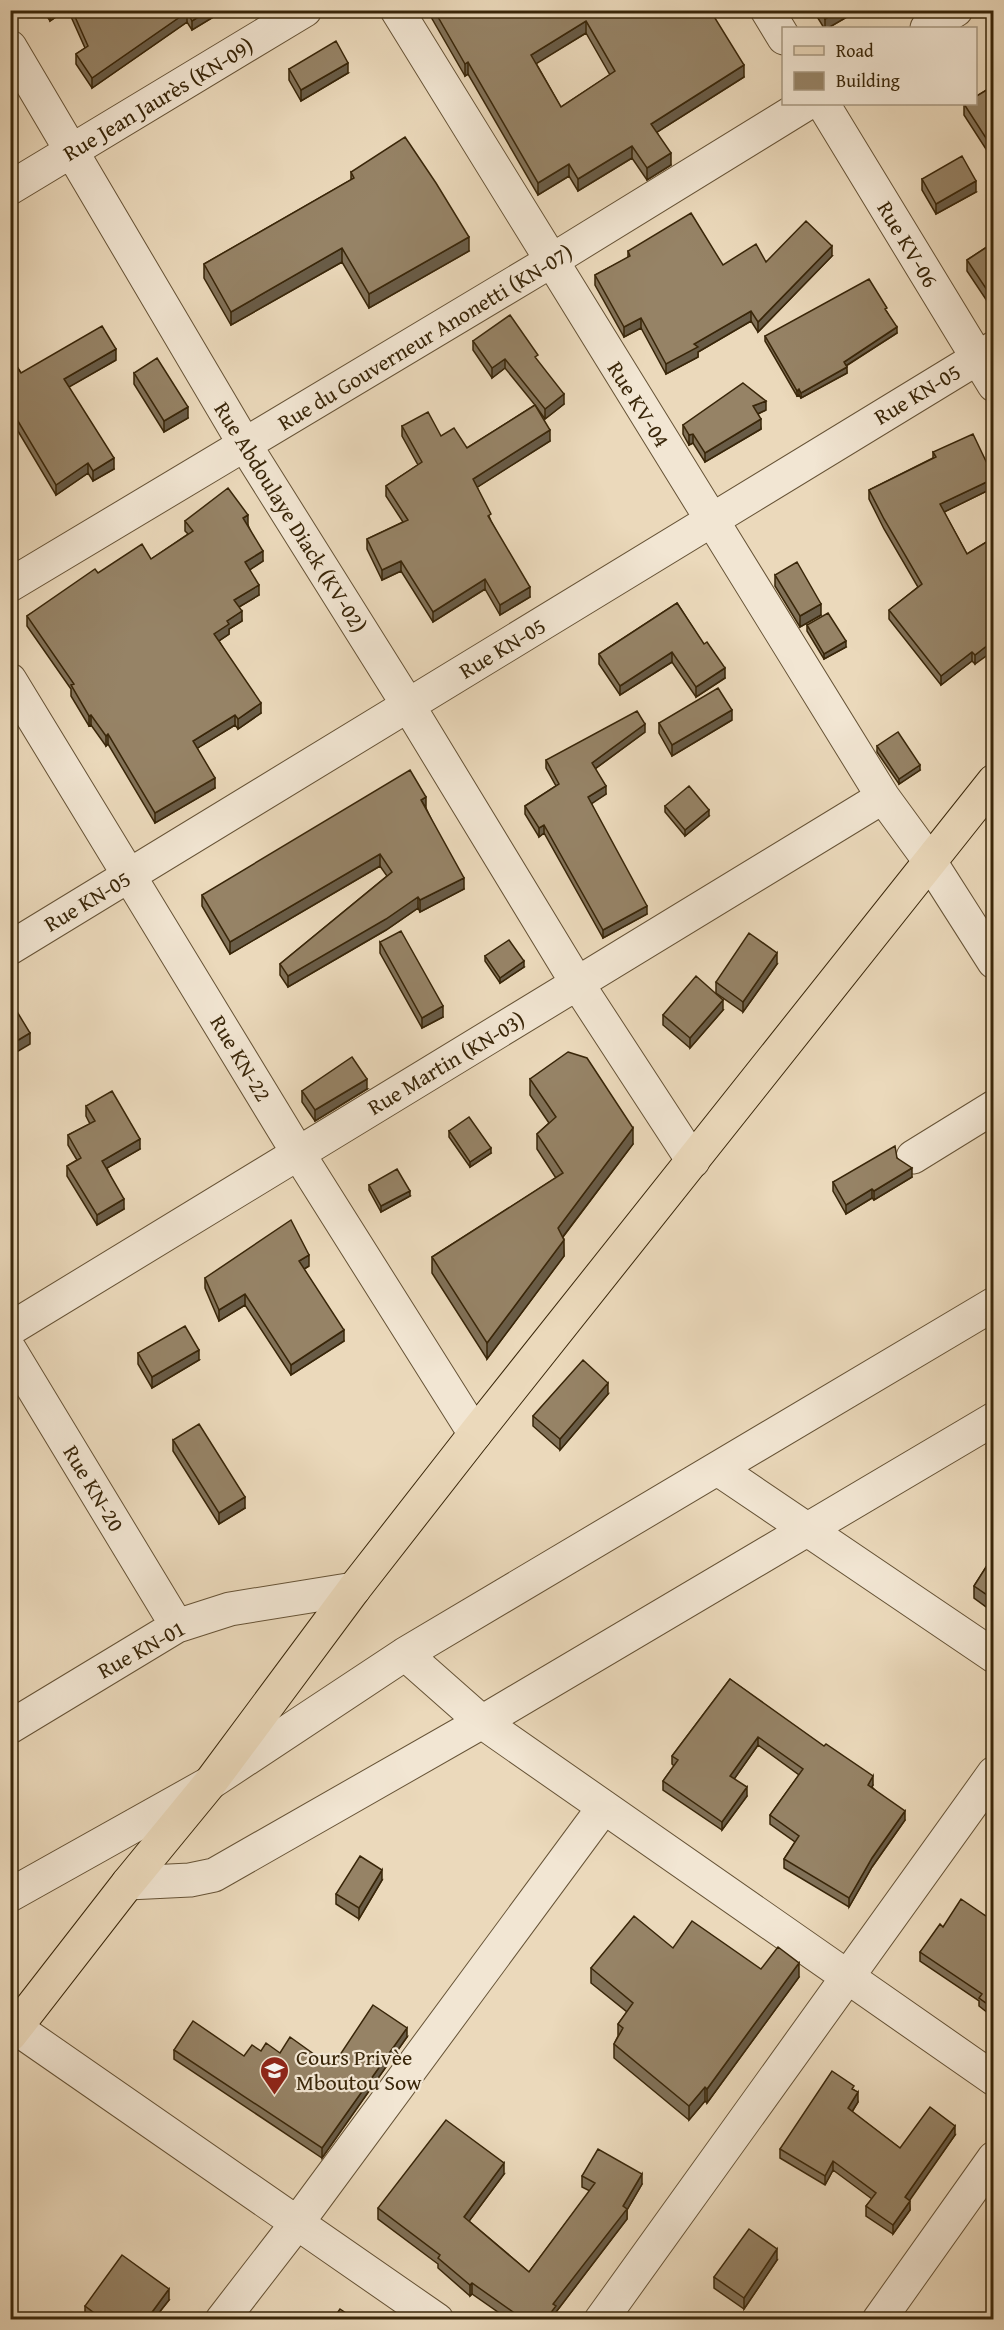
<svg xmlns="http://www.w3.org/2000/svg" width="1004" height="2330" font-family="'Gentium Book Plus',serif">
<rect width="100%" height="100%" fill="#ebd9bb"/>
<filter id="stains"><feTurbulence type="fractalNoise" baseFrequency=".00333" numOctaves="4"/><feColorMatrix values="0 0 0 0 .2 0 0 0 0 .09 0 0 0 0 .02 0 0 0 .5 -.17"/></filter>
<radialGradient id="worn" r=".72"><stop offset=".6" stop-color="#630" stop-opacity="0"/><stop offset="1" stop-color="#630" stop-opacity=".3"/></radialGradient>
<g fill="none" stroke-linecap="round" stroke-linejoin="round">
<defs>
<path id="minor" d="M397 10 883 797 929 860 994 962
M767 10 784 38
M927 28 956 10
M10 47 245 445 408 705 577 983 693 1161
M823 104 994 385
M10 188 305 10
M10 585 551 261 806 104
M10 680 298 1153 475 1434
M10 948 994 348
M913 1157 994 1107
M10 1329 883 797
M10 1350 177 1626
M718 1469 994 1656
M405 1654 482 1722 994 2079
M10 1727 177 1626 230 1609 354 1589
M128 1883 190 1880 214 1875 482 1722 994 1419
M10 1895 210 1783 405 1654 994 1304
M16 2028 437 2320
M222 2320 297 2223 604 1807
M601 2320 994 1773
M879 2320 994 2158"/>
<path id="major" d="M10 2035 128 1883 210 1783 354 1589 475 1434 994 781"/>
</defs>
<!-- minor casing -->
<use href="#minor" stroke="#665336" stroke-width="35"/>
<!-- major casing -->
<use href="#major" stroke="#392609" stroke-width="35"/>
<!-- minor -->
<use href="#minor" stroke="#f2e6d3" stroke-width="33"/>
<!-- major -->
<use href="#major" stroke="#ebd9bb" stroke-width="33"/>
</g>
<!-- wall -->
<path fill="#817158" stroke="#392609" stroke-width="1.5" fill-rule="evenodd" d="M43 10H66L50 21Z
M68 10H225L192 30 187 22 92 88 76 64V54L85 48Z
M427 10H710L744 77 657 132 671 165 647 180 632 158 578 191 569 176 538 195 468 74 465 76ZM586 33 610 75 561 107 536 63Z
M813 10H859L828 28H824Z
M289 69 348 73 301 101 289 80Z
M993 86V160L964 115V104Z
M351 172 469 251 369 308 342 262 231 325 204 278V264L351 180Z
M922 179 976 192 936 214 922 190Z
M993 243V310L967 271V260Z
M628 251 723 265 832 256 758 332 751 321 698 352V357L666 374 641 328 624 337 595 285V275L628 258Z
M887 312 897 333 846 366 847 373 801 398 799 395 797 396 765 341V336Z
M473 341 538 362 564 404 545 419 535 405 550 441 477 487 491 521 530 597 500 615 485 589 433 622 401 571 382 580 367 549V539L403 522 386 496V486L418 465 402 436V426L441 436 467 448 535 405 505 368 492 378 473 350Z
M10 356 21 373 116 360 68 387 114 469 93 481 88 473 56 495 12 421 10 423Z
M134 373 188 418 164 432 134 384Z
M766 410 758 414 761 429 705 462 693 443 689 445 683 434V425Z
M933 452 993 488 944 512 967 554 993 538 975 664 972 661 941 685 889 619V610L918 587 884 529 869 499V490L933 458Z
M185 521 248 525 263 561 249 570 259 595 239 607 242 621 229 629V634L219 641 261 713 238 729 235 725 197 748 215 788 155 823 108 744 106 746 91 725 89 726 71 696V689L27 626V616L98 573 151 559 188 534 185 531Z
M775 575 821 615 800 627 775 586Z
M677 603 725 678 696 697 672 662 620 695 599 664V654Z
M807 625 846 647 824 659 807 631Z
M732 720 672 756 659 733V723Z
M645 732 595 769 606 794 591 803 647 914 603 938 544 833 539 837 525 814V806L556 786 546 768V760Z
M877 746 920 770 899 784 877 752Z
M665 806 709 816 685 836 665 812Z
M426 808 464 889 420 912 418 908 386 930 288 987 280 975V964L387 876 380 866 230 954 202 906V895Z
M380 942 443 1017 422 1028 380 953Z
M485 956 524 967 500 983 485 961Z
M777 964 743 1012 716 993V982Z
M723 1010 690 1048 663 1025V1015Z
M530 1079 633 1144 563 1237 564 1256 487 1359 432 1273V1257L556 1178 537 1149V1134L549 1123 530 1095Z
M367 1089 315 1121 302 1102V1091Z
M86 1106 140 1149 107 1168 124 1209 97 1225 67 1176V1166L77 1160 68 1145V1135L90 1124 86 1116Z
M449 1131 491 1153 470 1167 449 1137Z
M897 1158 912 1177 874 1200 872 1198 846 1214 833 1191V1182Z
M369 1185 410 1196 381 1212 369 1190Z
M309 1266 304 1269 344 1341 291 1375 245 1305 219 1321 205 1288V1278Z
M138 1353 199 1360 152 1388 138 1364Z
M608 1394 560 1450 533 1426V1416Z
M173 1440 245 1508 219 1524 173 1451Z
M993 1517V1533L992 1531V1519Z
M993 1556V1612L974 1598V1586Z
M730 1679 873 1785 872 1787 905 1820 872 1867 849 1907 784 1868V1859L795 1842 770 1824V1815L799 1775 758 1745 734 1779 747 1796 722 1830 663 1790V1781L674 1766 672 1764V1756Z
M382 1880 359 1919 336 1904V1894Z
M993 1921V2017L979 2006V2001L920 1961V1952L943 1927Z
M673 1948 761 1969 799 1977 707 2103 705 2101 689 2120 614 2058V2044L618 2036V2024L627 2012 591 1983V1968Z
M407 2037 322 2158 174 2059V2050L244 2056 261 2051 280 2053 332 2067Z
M854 2090 858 2102 852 2112 900 2148 955 2135 909 2200 910 2210 893 2234 866 2216V2206L872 2199 833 2170 825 2185 780 2158V2149Z
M504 2174 469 2221 529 2272 590 2191 582 2187V2176L642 2184 627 2210V2219L556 2312V2316L553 2319H508L472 2294 470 2296 438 2268V2264L378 2219V2208Z
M777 2260 744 2309 714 2288V2277Z
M993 2281V2298L991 2296V2285Z
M169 2300 154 2319H89L85 2317V2306Z"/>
<!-- shaded-wall -->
<path fill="#695c47" stroke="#392609" stroke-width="1.5" d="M51 10H66L50 21V11Z
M209 10H225L192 30V21Z
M840 10H859L828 28H825V19Z
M187 12V22L92 88V78Z
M586 21V33L531 67V55Z
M468 62V74L465 76V64Z
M348 63V73L301 101V90Z
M744 65V77L651 136V124Z
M632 146V158L578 191V179Z
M671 153V165L647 180V168Z
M569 164V176L538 195V183Z
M976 181V192L936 214V204Z
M469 237V251L369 308V294Z
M832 246V256L758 332V322Z
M342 248V262L231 325V312Z
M751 311V321L698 352V357L666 374V364L694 344Z
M641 318V328L624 337V327Z
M897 327V333L844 367V362Z
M116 349V360L64 390V379Z
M505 359V368L492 378V368Z
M847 367V373L801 398V393Z
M799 389V395L797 396V391Z
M564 394V404L545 419V409Z
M766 401V410L753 416V406Z
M188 407V418L164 432V421Z
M12 411V421L10 423V412Z
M761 419V429L705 462V453Z
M550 430V441L473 490V479Z
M693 434V443L689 445V435Z
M114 458V469L93 481V471Z
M88 463V473L56 495V485Z
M993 479V488L940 514V504Z
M248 515V525L243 528V518Z
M263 551V561L245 573V562Z
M401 561V571L382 580V570Z
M485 579V589L433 622V612Z
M259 585V595L234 610V600Z
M530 587V597L500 615V605Z
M821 604V615L800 627V616Z
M242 611V621L229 629V634L214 644V634L227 621Z
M846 641V647L824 659V654Z
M993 641V651L975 664V655Z
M672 652V662L620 695V686Z
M972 652V661L941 685V676Z
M725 668V678L696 697V687Z
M261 703V713L238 729V719Z
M732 710V720L672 756V745Z
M91 715V725L89 726V716Z
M235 715V725L193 751V741Z
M645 724V732L592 771V763Z
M108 734V744L106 746V736Z
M920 765V770L899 784V779Z
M215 778V788L155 823V813Z
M16 783V793L10 796V786Z
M606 786V794L588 806V797Z
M426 797V808L421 800Z
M709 810V816L685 836V830Z
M544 825V833L539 837V828Z
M380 854V866L230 954V942Z
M464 878V889L420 912V900Z
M418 897V908L386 930 288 987V976Z
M647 906V914L603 938V930Z
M777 953V964L743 1012V1002Z
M524 961V967L500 983V978Z
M723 1000V1010L690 1048V1038Z
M443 1006V1017L422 1028V1018Z
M30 1033V1044L10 1056V1045Z
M367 1079V1089L315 1121V1110Z
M633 1128V1144L558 1243V1228Z
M140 1139V1149L102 1171V1161Z
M491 1148V1153L470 1167V1162Z
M912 1168V1177L874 1200V1191Z
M872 1189V1198L846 1214V1205Z
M410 1191V1196L381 1212V1206Z
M124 1199V1209L97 1225V1215Z
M564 1240V1256L487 1359V1343Z
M309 1255V1266L299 1272V1261Z
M245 1294V1305L219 1321V1310Z
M344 1330V1341L291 1375V1365Z
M199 1350V1360L152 1388V1377Z
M608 1383V1394L560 1450V1439Z
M245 1497V1508L219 1524V1513Z
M758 1737V1745L730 1785V1776Z
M873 1776V1785L868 1793V1785Z
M747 1787V1796L722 1830V1822Z
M905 1811V1820L872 1867 849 1907V1898L872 1858Z
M382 1870V1880L359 1919V1908Z
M799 1963V1977L707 2103V2089Z
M407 2028V2037L322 2158V2148Z
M705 2087V2101L689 2120V2106Z
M858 2092V2102L848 2118V2108Z
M955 2126V2135L905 2207V2197Z
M833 2161V2170L825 2185V2176Z
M504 2163V2174L464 2228V2217Z
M642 2174V2184L627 2210V2219L556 2312V2316L553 2319H546L553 2304 623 2206Z
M910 2201V2210L893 2234V2225Z
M777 2249V2260L744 2309V2298Z
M472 2283V2294L470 2296V2285Z
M169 2289V2300L154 2319H147Z"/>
<!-- building -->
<path fill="#968366" stroke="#392609" stroke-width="1.5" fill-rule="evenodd" d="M72 10H209L192 21 187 12 92 78 76 54 88 46Z
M434 10H710L744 65 651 124 671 153 647 168 632 146 578 179 569 164 538 183 468 62 465 64ZM586 21 615 71 561 107 531 55Z
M820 10H840L825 19Z
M336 41 348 63 301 90 289 69Z
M993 86V149L964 104H975V97Z
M405 137 436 183 469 237 369 294 342 248 231 312 204 264 354 178 351 172Z
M962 156 976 181 936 204 922 179Z
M691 213 723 265 756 244 766 262 806 221 832 246 758 322 751 311 694 344 698 347 666 364 641 318 624 327 595 275 630 256 628 251Z
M993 243V299L967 260Z
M869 279 887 308 885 309 897 327 844 362 847 367 801 393 799 389 797 391 765 336Z
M510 315 538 355 535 357 564 394 545 409 505 359 492 368 473 341Z
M102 326 116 349 64 379 114 458 93 471 88 463 56 485 12 411 10 412V356L21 373Z
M157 358 188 407 164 421 134 373Z
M743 383 766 401 753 406 761 419 705 453 693 434 689 435 683 425Z
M535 405 550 430 473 479 491 514 488 516 530 587 500 605 485 579 433 612 401 561 382 570 367 539 408 520 386 486 422 462 402 426 428 412 441 436 454 428 467 448Z
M973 434 993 476V479L940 504 967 554 993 538V641L975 655 972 652 941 676 889 610 922 584 884 519 869 490 936 457 933 452Z
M228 488 248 515 243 518 263 551 245 562 259 585 234 600 242 611 227 621 229 624 214 634 261 703 238 719 235 715 193 741 215 778 155 813 108 734 106 736 91 715 89 716 71 685 74 684 27 616 95 569 98 573 142 544 151 559 193 531 185 521Z
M797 562 821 604 800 616 775 575Z
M677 603 704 644 707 642 725 668 696 687 672 652 620 686 599 654Z
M828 613 846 641 824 654 807 625Z
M718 688 732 710 672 745 659 723Z
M637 711 645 724 592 763 606 786 588 797 647 906 603 930 544 825 539 828 525 806 559 784 546 760Z
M898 732 920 765 899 779 877 746Z
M410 770 426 797 421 800 464 878 420 900 418 897 386 919 288 976 280 964 392 872 380 854 230 942 202 895Z
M10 774 16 783 10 786Z
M689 786 709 810 685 830 665 806Z
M401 931 443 1006 422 1018 380 942Z
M749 933 777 953 743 1002 716 982Z
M509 940 524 961 500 978 485 956Z
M696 976 723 1000 690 1038 663 1015Z
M13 1005 30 1033 10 1045V1007Z
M568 1052 587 1058 633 1128 558 1228 564 1240 487 1343 432 1257 563 1173 537 1134 556 1117 530 1079Z
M352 1057 367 1079 315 1110 302 1091Z
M112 1091 140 1139 102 1161 124 1199 97 1215 67 1166 81 1158 68 1135 95 1121 86 1106Z
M469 1117 491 1148 470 1162 449 1131Z
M895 1146 897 1158 912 1168 874 1191 872 1189 846 1205 833 1182Z
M397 1169 410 1191 381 1206 369 1185Z
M291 1220 309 1255 299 1261 344 1330 291 1365 245 1294 219 1310 205 1278Z
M185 1326 199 1350 152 1377 138 1353Z
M583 1360 608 1383 560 1439 533 1416Z
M199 1424 245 1497 219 1513 173 1440Z
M993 1556V1599L974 1586Z
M730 1679 824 1746 826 1744 873 1776 868 1785 905 1811 872 1858 849 1898 784 1859 799 1836 770 1815 803 1769 758 1737 730 1776 747 1787 722 1822 663 1781 678 1760 672 1756Z
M360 1856 382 1870 359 1908 336 1894Z
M961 1899 993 1921V2008L979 1998 982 1994 920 1952 940 1924 943 1927Z
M634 1916 673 1948 692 1921 761 1969 778 1947 799 1963 707 2089 705 2087 689 2106 614 2044 623 2028 618 2024 633 2003 591 1968Z
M373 2005 407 2028 322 2148 174 2050 193 2021 244 2056 252 2045 261 2051 266 2043 280 2053 290 2037 332 2067Z
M832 2071 854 2086 852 2089 858 2092 848 2108 900 2148 930 2107 955 2126 905 2197 910 2201 893 2225 866 2206 876 2193 833 2161 825 2176 780 2149Z
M446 2120 504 2163 464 2217 529 2272 595 2183 582 2176 598 2149 642 2174 623 2206 627 2209 553 2304 556 2306 546 2319H523L472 2283 470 2285 438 2258 440 2255 378 2208Z
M749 2229 777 2249 744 2298 714 2277Z
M122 2255 169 2289 147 2319H100L101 2318 85 2306Z
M340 2309 355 2319H333Z"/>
<!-- icons -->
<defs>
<symbol id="school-pin" viewBox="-11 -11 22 30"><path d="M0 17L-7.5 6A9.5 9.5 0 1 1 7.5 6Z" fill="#8f2418" stroke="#f2e6d3"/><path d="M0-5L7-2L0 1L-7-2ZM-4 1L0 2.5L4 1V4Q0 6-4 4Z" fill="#fff"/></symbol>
</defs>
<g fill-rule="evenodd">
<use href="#school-pin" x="258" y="2054" width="33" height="45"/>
</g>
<g text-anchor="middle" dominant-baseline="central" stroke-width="4.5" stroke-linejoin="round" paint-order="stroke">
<!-- street labels -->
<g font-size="22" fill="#392609" stroke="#f2e6d3">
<text transform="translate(158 99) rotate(-31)">Rue Jean Jaurès (KN-09)</text>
<text transform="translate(908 244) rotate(59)">Rue KV-06</text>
<text transform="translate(425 337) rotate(-31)">Rue du Gouverneur Anonetti (KN-07)</text>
<text transform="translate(917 394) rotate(-31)">Rue KN-05</text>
<text transform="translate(639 404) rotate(58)">Rue KV-04</text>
<text transform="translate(291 517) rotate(58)">Rue Abdoulaye Diack (KV-02)</text>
<text transform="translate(502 648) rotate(-31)">Rue KN-05</text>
<text transform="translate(87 901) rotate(-31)">Rue KN-05</text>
<text transform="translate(241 1058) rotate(59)">Rue KN-22</text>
<text transform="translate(446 1063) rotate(-31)">Rue Martin (KN-03)</text>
<text transform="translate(94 1488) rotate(59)">Rue KN-20</text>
<text transform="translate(141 1649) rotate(-29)">Rue KN-01</text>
</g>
<!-- poi labels -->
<g font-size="22" fill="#392609" stroke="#f2e6d3" text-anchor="start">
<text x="296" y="2057">Cours Privèe<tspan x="296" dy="25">Mboutou Sow</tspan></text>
</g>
</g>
<!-- margin -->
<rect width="1004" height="2330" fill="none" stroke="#ebd9bb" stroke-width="36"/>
<rect x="12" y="12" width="980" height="2306" fill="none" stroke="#392609" stroke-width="3"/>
<rect x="18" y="18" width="968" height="2294" fill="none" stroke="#392609" stroke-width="1.5"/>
<!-- legend -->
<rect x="782" y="27" width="195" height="78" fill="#f2e6d3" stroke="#a89982" stroke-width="1.5"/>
<rect x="794" y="46" width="30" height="9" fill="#ebd9bb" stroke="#a89982" stroke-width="1.5"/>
<text x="836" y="57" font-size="18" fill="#392609">Road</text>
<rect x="794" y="72" width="30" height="18" fill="#968366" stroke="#a89982" stroke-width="1.5"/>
<text x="836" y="87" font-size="18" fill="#392609">Building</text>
<rect width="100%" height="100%" filter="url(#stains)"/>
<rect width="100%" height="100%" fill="url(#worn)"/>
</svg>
